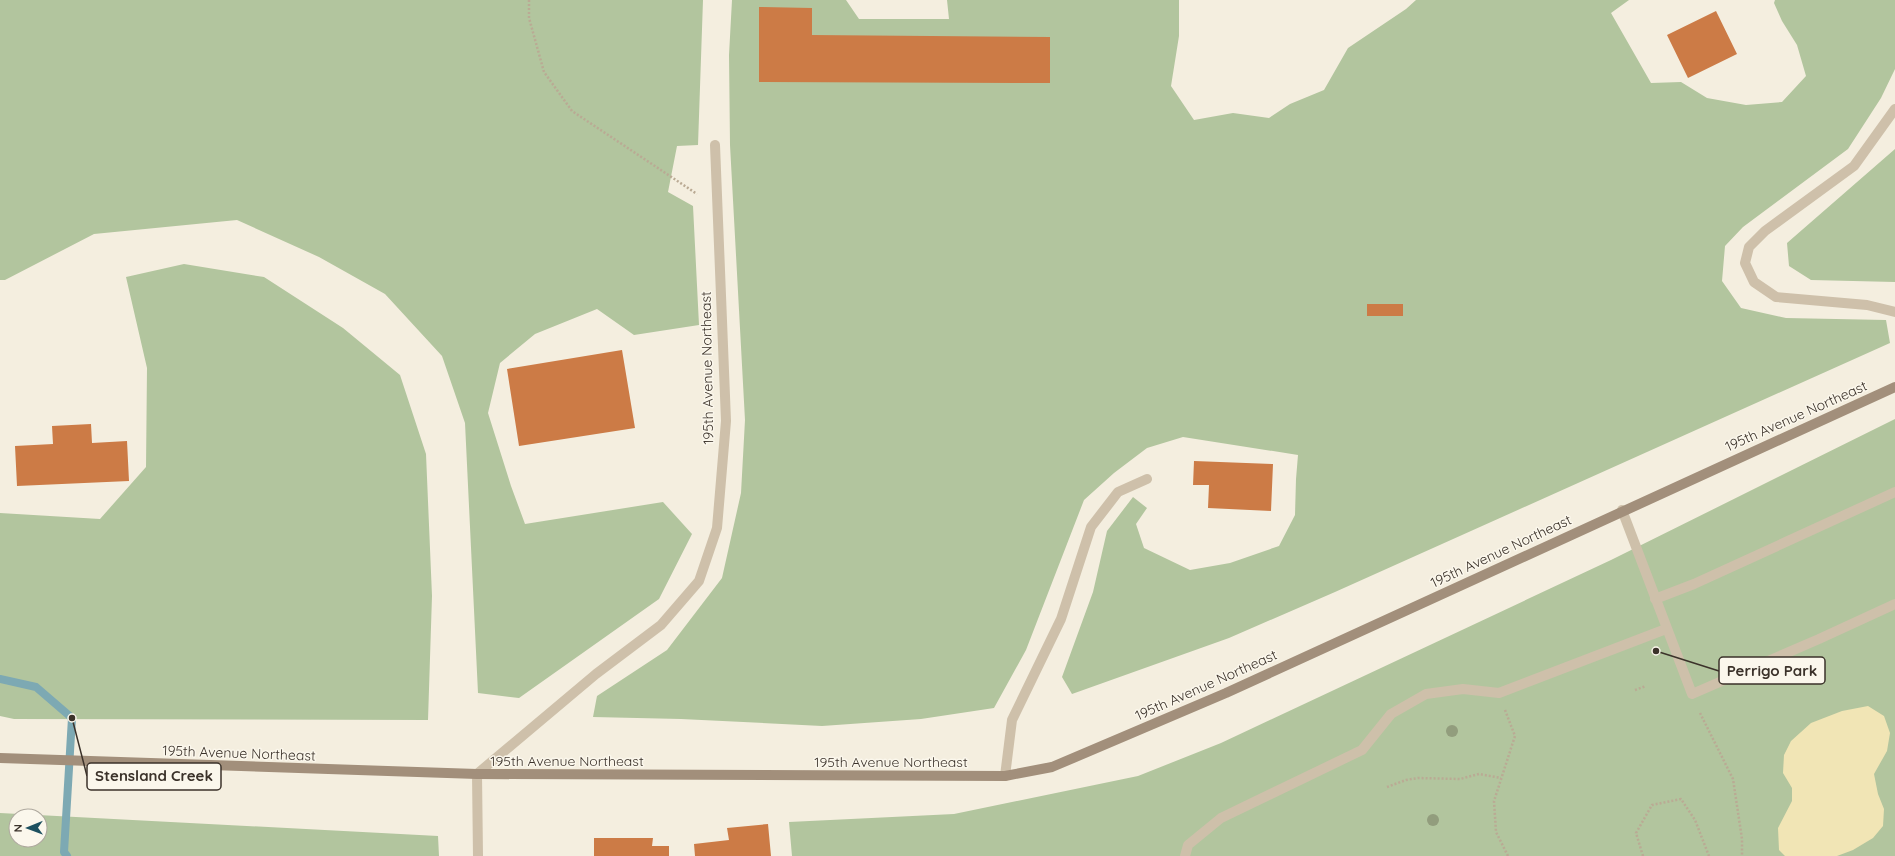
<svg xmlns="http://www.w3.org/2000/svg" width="1895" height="856" font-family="Quicksand,sans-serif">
<rect width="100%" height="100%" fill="#f4eedf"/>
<!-- green -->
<path fill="#b2c59e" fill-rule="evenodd" d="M0 0H703L698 145 677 146 668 192 693 206 699 325 634 335 597 309 535 334 500 363 488 413 511 486 525 524 663 502 692 534 659 599 519 698 478 693 465 423 442 356 385 294 319 257 237 220 94 234 5 280H0Z
M732 0H846L859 19H949L947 0H1179V36L1171 86 1194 120 1233 113 1269 118 1290 104 1324 90 1348 48 1406 9 1416 0H1629L1611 13 1651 83 1681 82 1707 98 1746 105 1782 102 1806 76 1797 45 1782 21 1774 3 1775 0H1895V69L1881 98 1848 149 1743 227 1725 246 1722 281 1741 308 1786 318 1886 320 1890 343 1335 592 1229 638 1072 694 1062 677 1093 592 1107 531 1133 497 1147 508 1136 524 1144 548 1190 570 1230 563 1279 546 1295 515 1296 479 1298 455 1183 437 1147 448 1114 473 1084 500 1026 650 994 708 921 719 822 726 681 719 593 717 597 696 667 650 722 578 741 493 745 420 730 145 729 55Z
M1895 149V282L1811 280 1789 266 1787 243Z
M184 264 264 277 343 328 400 375 426 454 432 596 428 720 14 719 0 716V513L100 519 146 467 147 368 126 277Z
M1895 419V856H792L789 822 954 814 1138 776 1221 743 1611 560Z
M0 813 438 836 439 856H0ZM16 816H40V840H16Z"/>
<!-- sand -->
<path fill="#f1e5b5" d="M1868 706 1884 716 1890 733 1887 751 1874 774 1878 794 1884 809 1883 826 1873 838 1853 850 1837 856H1785L1779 850 1778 828 1792 801V788L1783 773 1784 755 1791 741 1811 723 1842 711Z"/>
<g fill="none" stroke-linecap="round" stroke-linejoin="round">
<!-- stream -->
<path stroke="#7da9b3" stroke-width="8" d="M0 679 36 687 72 718 64 852 67 856"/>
</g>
<!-- building -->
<path fill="#cc7b46" d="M759 7 812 8V35L1050 37V83L759 82Z
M1716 11 1737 54 1688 78 1667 35Z
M1367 304H1403V316H1367Z
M622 350 635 428 519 446 507 369Z
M91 424 92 443 127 441 129 481 17 486 15 446 53 444 52 426Z
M1194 461 1273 464 1271 511 1208 508 1209 485H1193Z
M768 824 771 856H695L694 844 729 840 727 828Z
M594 838H653L652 846H669V856H594Z"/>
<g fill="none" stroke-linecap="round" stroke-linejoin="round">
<!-- path -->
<path stroke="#baaa94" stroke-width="2.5" stroke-dasharray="2 2" stroke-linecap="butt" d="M529 0V18L544 72 572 111 697 194
M1635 690 1646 686
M1505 710 1515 736 1494 801 1496 832 1508 856
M1700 713 1733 779 1742 839V856
M1387 787 1406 780 1418 778 1460 779 1479 774 1501 778
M1643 856 1636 833 1652 805 1681 799 1695 820 1709 856"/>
<!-- lane -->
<path stroke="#cec0aa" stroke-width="10" d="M1622 510 1692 694 1819 639 1895 604
M1655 599 1694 584 1895 492
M1005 776 1012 720 1061 619 1091 527 1118 492 1147 479
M1185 856 1188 845 1221 818 1362 750 1391 714 1426 694 1463 689 1499 693 1666 629"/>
<!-- street -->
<path stroke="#cec0aa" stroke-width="10" d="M1895 109 1854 166 1765 231 1749 247 1745 263 1754 282 1776 297 1867 305 1895 312
M478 856 477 774 596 674 661 625 699 581 717 528 726 421 715 145"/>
<!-- secondary -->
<path stroke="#a28f7b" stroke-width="10" d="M0 758 477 774 1005 776 1052 767 1226 693 1895 387"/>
</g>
<!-- trees -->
<g fill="#929d7d">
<circle cx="1452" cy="731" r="6"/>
<circle cx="1433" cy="820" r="6"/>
</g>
<g text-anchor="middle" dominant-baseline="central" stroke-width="3" stroke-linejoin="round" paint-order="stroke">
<!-- street labels -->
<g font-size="14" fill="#3b322a" stroke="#fbf7ec">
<text transform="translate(707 368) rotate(-91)">195th Avenue Northeast</text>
<text transform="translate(1796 416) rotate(-24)">195th Avenue Northeast</text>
<text transform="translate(1501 551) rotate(-25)">195th Avenue Northeast</text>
<text transform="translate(1206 685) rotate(-24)">195th Avenue Northeast</text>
<text transform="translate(239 753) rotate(2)">195th Avenue Northeast</text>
<text x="567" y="761">195th Avenue Northeast</text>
<text x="891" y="762">195th Avenue Northeast</text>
</g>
</g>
<!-- callouts -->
<path fill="none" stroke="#3b322a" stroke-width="1.5" d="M1656 651L1719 671M72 718L87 776"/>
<g fill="#3b322a" stroke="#fbf7ec" stroke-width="1.5">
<circle cx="1656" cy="651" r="4"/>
<circle cx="72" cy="718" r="4"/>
</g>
<g fill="#fbf7ec" stroke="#3b322a" stroke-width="1.5">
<rect x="1719" y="657" width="106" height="27" rx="4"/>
<rect x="87" y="763" width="134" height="27" rx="4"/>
</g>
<g font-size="15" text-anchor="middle" font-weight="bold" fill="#3b322a">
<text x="1772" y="676">Perrigo Park</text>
<text x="154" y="781">Stensland Creek</text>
</g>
<!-- north arrow -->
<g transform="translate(28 828) rotate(269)"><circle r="19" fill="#fbf7ec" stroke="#aea89e"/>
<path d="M0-3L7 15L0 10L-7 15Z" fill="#1d505f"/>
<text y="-6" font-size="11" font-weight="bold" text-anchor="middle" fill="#3b322a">N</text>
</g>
</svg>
